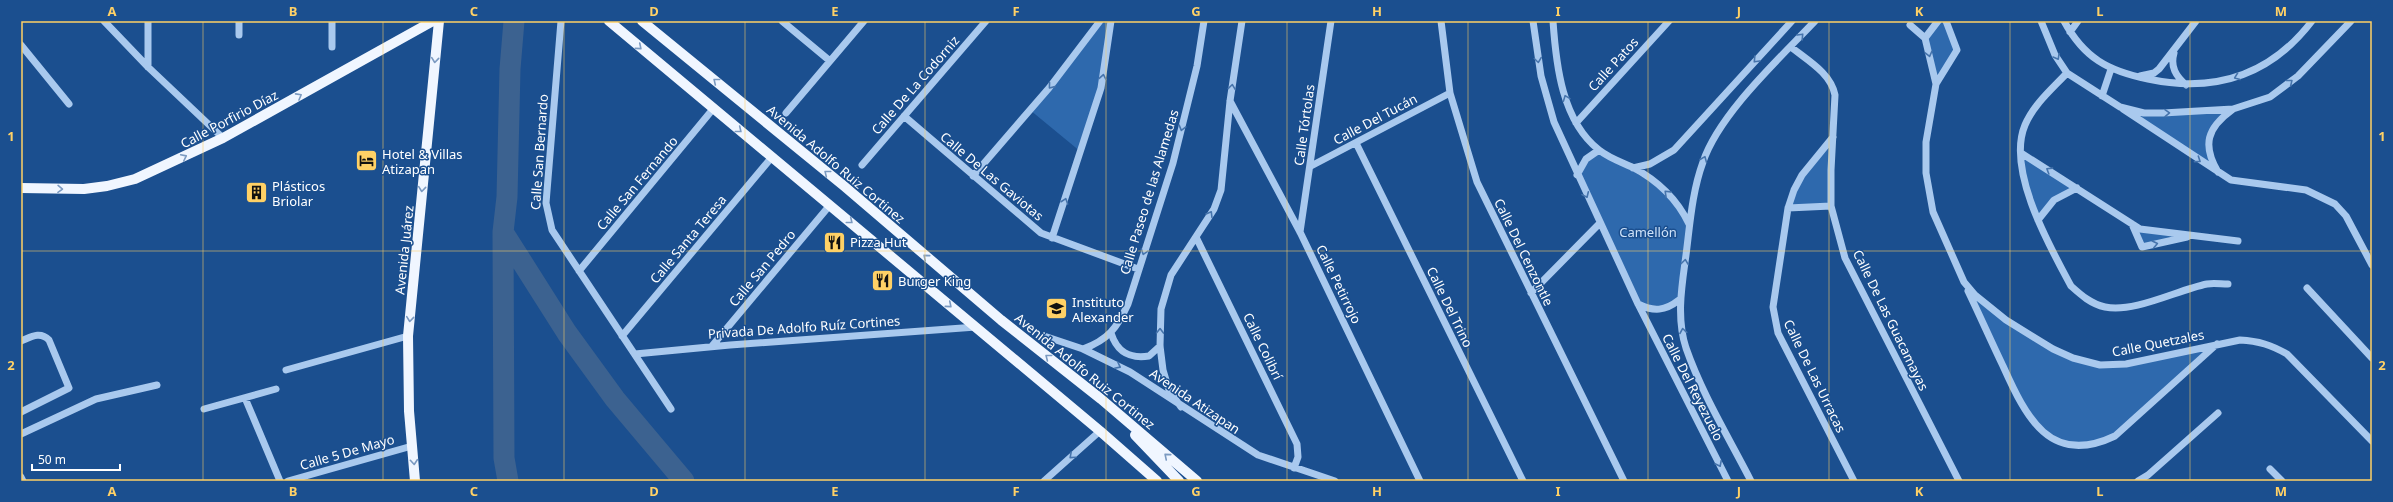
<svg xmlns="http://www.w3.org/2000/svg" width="2393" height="502" font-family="'Noto Sans',sans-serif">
<rect width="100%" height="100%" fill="#1b4f8f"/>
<!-- green -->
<path fill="#2e69ad" d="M1100 21H1111L1106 59 1081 152 1030 110Z
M1938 21H1946L1957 50 1936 84 1925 38Z
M2120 107 2144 113 2233 109 2220 119 2209 142 2219 174Z
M1833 137 1831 206 1788 208 1794 190Z
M1599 150 1668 193 1689 225 1679 300 1670 307 1638 304 1577 175 1583 164Z
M2021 153 2077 188 2064 194 2038 220 2029 197Z
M2132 223 2140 229 2193 235 2142 247Z
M1964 282 2006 320 2087 363 2126 364 2218 343 2129 424 2099 444H2061L2030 419Z"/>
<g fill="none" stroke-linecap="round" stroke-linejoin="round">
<!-- river -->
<path stroke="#3c6290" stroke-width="21" d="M514 21 510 69 507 197 503 232 567 333 615 399 684 481
M503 232 504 458 508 481"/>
<!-- minor -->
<path stroke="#a9c9ee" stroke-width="7" d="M104 21 148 67 223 138
M332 21V47
M561 21 546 203 552 230 671 409
M782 21 830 61
M1441 21 1450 93 1477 182 1624 481
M1533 21 1541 76 1554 122 1638 304 1728 481
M1553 21C1556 65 1562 121 1599 150 1609 158 1621 162 1632 167 1657 180 1677 199 1689 224
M1946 21 1957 50 1936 84 1926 142V173L1933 212 1964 282 1975 295 2006 320 2053 349 2073 358 2100 365 2126 364 2240 340C2259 341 2271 345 2287 354L2372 441
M2041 21 2055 55 2067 73 2120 107 2144 113H2163L2233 109 2270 97 2298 76 2351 21
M2064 21C2084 58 2108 71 2148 79 2214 93 2270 76 2312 21
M1910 25 1925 38
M2070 32 2078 21
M239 35V21
M21 45 69 104
M1791 47C1807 60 1831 73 1835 95L1831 170V206L1845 258 1959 481
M2174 53C2170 67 2176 76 2186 85
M148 67V21
M2067 73C2052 89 2034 104 2025 125 2006 170 2050 247 2071 286 2081 295 2091 304 2105 307 2135 313 2177 290 2207 284 2213 283 2221 284 2228 284
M2140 76 2154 73 2159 69 2196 21
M1936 84 1925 38 1938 21
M2102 96 2111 69
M1230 101 1300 232 1420 481
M2123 109 2231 180 2306 190 2335 204 2346 216 2372 265
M786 113 864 21
M904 116 1041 233 1138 269
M1576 123 1669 21
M1833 137 1802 175 1794 190 1788 208 1773 307 1778 333 1854 481
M1356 143 1523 481
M2021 153 2140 229 2238 241
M862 165 986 21
M1311 166 1450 93
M1633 168 1650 164 1674 150 1792 21
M2218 172C2202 145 2207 128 2232 110
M1577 175 1586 159 1599 150
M973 176 1049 88 1100 21
M1788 208 1831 206
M2038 220 2054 200 2077 188
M2132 224 2142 247 2187 237
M1300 232 1331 21
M1196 237 1297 444 1298 457 1294 468
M1052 238 1101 88 1111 21
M579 271 713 109
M2307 288 2372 358
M1968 291C1980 316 1991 341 2003 366 2026 417 2050 467 2115 436L2217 344
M1531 293 1599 224
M1638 304C1654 312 1665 311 1679 300
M1111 333C1117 352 1129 359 1149 356L1160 346
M622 336 772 157
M1044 336 1083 349 1130 372 1258 455 1335 481
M21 341C31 337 40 331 49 340L69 388 21 412
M712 346 830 205
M1083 349C1108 340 1117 328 1128 304L1173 163 1197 66 1204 21
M635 354 730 345 976 327
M286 370 408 336
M245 398 280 481
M1181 407 1169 390 1163 370 1160 346 1161 309 1171 275 1214 209 1221 190 1230 101 1242 21
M204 409 276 389
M21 434 96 399 157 385
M2270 469 2282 481
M21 477 23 481
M288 481 412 446
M1044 481 1100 431
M1751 481C1729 438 1702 394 1686 348 1676 317 1682 285 1686 255 1690 224 1692 192 1703 162 1719 114 1779 59 1815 21
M2138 481 2148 475 2218 413"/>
<!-- major -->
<path stroke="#f0f6ff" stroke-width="10" d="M609 21 1100 431 1157 481
M642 21 844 186 1001 320 1101 399 1197 481
M21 188 84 189 107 186 135 179 223 138 433 21
M1135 435 1179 481
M415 481 409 411 408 336 439 21"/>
</g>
<!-- one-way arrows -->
<defs><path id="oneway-chevron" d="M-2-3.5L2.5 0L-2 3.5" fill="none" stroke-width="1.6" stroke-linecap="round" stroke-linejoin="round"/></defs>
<g stroke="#4674ac">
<use href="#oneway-chevron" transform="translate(1801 36) rotate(-47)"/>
<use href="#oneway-chevron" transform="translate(1929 54) rotate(76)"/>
<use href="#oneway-chevron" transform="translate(2057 57) rotate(60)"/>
<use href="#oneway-chevron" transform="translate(1538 60) rotate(82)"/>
<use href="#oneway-chevron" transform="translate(1756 60) rotate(133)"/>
<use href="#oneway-chevron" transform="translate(1103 77) rotate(-80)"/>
<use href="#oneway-chevron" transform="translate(2237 77) rotate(159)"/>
<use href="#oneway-chevron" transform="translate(2290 82) rotate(-39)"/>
<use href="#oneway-chevron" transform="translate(1051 86) rotate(129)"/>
<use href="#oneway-chevron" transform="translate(1232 87) rotate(-82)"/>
<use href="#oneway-chevron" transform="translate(1566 98) rotate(-111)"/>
<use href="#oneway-chevron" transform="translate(2167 113) rotate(-1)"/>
<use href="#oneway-chevron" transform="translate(1182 128) rotate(105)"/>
<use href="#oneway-chevron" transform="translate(1704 159) rotate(-68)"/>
<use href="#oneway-chevron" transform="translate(2198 160) rotate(34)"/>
<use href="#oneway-chevron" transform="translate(2049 170) rotate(-148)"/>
<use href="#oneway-chevron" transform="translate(1667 193) rotate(-136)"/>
<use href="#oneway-chevron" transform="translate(1586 195) rotate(66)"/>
<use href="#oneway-chevron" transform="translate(1065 201) rotate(-71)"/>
<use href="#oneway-chevron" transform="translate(1210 214) rotate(-59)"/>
<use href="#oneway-chevron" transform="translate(2155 244) rotate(-13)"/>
<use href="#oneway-chevron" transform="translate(1144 252) rotate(108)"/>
<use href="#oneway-chevron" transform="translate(1685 262) rotate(-82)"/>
<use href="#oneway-chevron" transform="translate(1160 331) rotate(-89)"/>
<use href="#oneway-chevron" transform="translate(1683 331) rotate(-99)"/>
<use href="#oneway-chevron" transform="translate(1118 366) rotate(27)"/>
<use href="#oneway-chevron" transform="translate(1072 456) rotate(138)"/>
<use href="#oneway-chevron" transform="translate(1719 464) rotate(63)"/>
</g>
<g stroke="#7b9ac1">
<use href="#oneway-chevron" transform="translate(639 47) rotate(40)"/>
<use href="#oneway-chevron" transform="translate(435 60) rotate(96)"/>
<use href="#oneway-chevron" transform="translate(716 81) rotate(-141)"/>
<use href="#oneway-chevron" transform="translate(299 96) rotate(-29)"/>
<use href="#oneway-chevron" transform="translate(739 130) rotate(39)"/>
<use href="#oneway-chevron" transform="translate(184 157) rotate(-26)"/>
<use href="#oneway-chevron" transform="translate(827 173) rotate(-141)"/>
<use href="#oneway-chevron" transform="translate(60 189) rotate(1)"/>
<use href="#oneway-chevron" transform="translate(422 189) rotate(96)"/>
<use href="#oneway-chevron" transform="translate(850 221) rotate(39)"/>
<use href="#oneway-chevron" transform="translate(926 257) rotate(-140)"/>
<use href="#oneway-chevron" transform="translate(949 305) rotate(40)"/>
<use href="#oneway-chevron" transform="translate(410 319) rotate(96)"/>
<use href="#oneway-chevron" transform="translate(1048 357) rotate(-142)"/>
<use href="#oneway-chevron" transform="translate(1167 456) rotate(-140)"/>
<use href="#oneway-chevron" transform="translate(414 462) rotate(85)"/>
</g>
<!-- grid -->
<path fill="none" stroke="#ffd166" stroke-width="1" stroke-opacity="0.55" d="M203 21V481M383 21V481M564 21V481M745 21V481M925 21V481M1106 21V481M1287 21V481M1468 21V481M1648 21V481M1829 21V481M2010 21V481M2190 21V481M21 251H2372"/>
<!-- icons -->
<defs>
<symbol id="hotel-square" viewBox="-11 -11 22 22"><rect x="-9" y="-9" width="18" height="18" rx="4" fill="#ffd166" stroke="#1b4f8f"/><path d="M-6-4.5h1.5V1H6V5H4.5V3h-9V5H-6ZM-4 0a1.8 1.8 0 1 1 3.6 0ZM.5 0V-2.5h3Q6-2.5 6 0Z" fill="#111"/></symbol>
<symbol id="building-square" viewBox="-11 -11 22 22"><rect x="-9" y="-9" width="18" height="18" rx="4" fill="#ffd166" stroke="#1b4f8f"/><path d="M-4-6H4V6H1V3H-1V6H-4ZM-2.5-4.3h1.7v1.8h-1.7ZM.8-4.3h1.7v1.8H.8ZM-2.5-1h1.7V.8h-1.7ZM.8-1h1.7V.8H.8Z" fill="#111"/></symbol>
<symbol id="restaurant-square" viewBox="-11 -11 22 22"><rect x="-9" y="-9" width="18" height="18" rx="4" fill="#ffd166" stroke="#1b4f8f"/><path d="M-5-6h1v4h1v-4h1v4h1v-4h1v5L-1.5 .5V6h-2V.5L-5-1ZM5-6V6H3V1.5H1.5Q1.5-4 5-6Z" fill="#111"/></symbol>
<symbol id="school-square" viewBox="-11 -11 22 22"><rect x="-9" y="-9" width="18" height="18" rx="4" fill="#ffd166" stroke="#1b4f8f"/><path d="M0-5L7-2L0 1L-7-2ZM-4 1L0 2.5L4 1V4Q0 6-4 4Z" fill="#111"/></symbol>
</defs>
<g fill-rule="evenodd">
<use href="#hotel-square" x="354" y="148" width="25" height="25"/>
<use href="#building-square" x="244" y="180" width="25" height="25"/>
<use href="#restaurant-square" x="822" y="230" width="25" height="25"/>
<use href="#restaurant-square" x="870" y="268" width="25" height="25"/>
<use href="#school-square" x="1044" y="296" width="25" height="25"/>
</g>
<g text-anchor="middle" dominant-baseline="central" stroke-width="3" stroke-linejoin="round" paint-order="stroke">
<!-- street labels -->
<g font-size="13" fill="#fff" stroke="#1b4f8f">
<text transform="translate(1613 64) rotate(-48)">Calle Patos</text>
<text transform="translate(915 85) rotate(-49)">Calle De La Codorniz</text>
<text transform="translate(229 119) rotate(-28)">Calle Porfirio Díaz</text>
<text transform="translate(1375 119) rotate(-28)">Calle Del Tucán</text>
<text transform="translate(1304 125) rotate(-82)">Calle Tórtolas</text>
<text transform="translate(539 152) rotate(-86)">Calle San Bernardo</text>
<text transform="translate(836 164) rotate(40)">Avenida Adolfo Ruiz Cortinez</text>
<text transform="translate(992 176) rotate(40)">Calle De Las Gaviotas</text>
<text transform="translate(637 183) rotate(-50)">Calle San Fernando</text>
<text transform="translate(1149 192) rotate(-73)">Calle Paseo de las Alamedas</text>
<text transform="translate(688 239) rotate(-50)">Calle Santa Teresa</text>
<text transform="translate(404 250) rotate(-84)">Avenida Juárez</text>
<text transform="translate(1524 252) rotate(64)">Calle Del Cenzontle</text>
<text transform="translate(762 268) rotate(-50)">Calle San Pedro</text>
<text transform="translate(1339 284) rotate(64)">Calle Petirrojo</text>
<text transform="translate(1450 307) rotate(64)">Calle Del Trino</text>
<text transform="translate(1891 320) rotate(64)">Calle De Las Guacamayas</text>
<text transform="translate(804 327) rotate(-4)">Privada De Adolfo Ruíz Cortines</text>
<text transform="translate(2158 343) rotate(-11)">Calle Quetzales</text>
<text transform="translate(1263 346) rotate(64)">Calle Colibrí</text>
<text transform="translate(1085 371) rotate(39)">Avenida Adolfo Ruiz Cortinez</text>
<text transform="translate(1815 376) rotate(64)">Calle De Las Urracas</text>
<text transform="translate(1693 387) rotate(63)">Calle Del Reyezuelo</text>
<text transform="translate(1195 401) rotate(34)">Avenida Atizapan</text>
<text transform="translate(347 452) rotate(-16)">Calle 5 De Mayo</text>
</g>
<!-- poi labels -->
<g font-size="13" fill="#fff" stroke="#1b4f8f" text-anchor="start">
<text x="382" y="154">Hotel &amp; Villas<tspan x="382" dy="15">Atizapan</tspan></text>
<text x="272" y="186">Plásticos<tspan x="272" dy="15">Briolar</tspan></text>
<text x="850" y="242">Pizza Hut</text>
<text x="898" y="281">Burger King</text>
<text x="1072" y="302">Instituto<tspan x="1072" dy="15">Alexander</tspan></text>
</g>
<!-- park labels -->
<g font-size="13" fill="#cfe3fa" stroke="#1b4f8f">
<text x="1648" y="232">Camellón</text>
</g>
</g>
<!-- border -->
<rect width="2393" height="502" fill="none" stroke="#1b4f8f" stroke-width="44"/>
<!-- scale -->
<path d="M32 464v6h88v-6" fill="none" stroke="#ffffff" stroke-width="2"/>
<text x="38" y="464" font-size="12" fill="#ffffff" stroke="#1b4f8f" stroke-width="3" paint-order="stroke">50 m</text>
<rect x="22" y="22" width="2349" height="458" fill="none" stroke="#ffd166" stroke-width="1.5"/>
<g font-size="13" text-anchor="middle" font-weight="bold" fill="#ffd166">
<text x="112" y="16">A</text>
<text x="293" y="16">B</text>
<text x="474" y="16">C</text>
<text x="654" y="16">D</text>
<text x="835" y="16">E</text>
<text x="1016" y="16">F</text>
<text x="1196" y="16">G</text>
<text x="1377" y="16">H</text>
<text x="1558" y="16">I</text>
<text x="1739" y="16">J</text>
<text x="1919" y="16">K</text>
<text x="2100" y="16">L</text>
<text x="2281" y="16">M</text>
<text x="11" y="141">1</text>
<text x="2382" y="141">1</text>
<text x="11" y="370">2</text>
<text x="2382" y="370">2</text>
<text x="112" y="496">A</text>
<text x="293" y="496">B</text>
<text x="474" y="496">C</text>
<text x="654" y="496">D</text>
<text x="835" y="496">E</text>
<text x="1016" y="496">F</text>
<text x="1196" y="496">G</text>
<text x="1377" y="496">H</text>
<text x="1558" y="496">I</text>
<text x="1739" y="496">J</text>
<text x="1919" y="496">K</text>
<text x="2100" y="496">L</text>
<text x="2281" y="496">M</text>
</g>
</svg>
